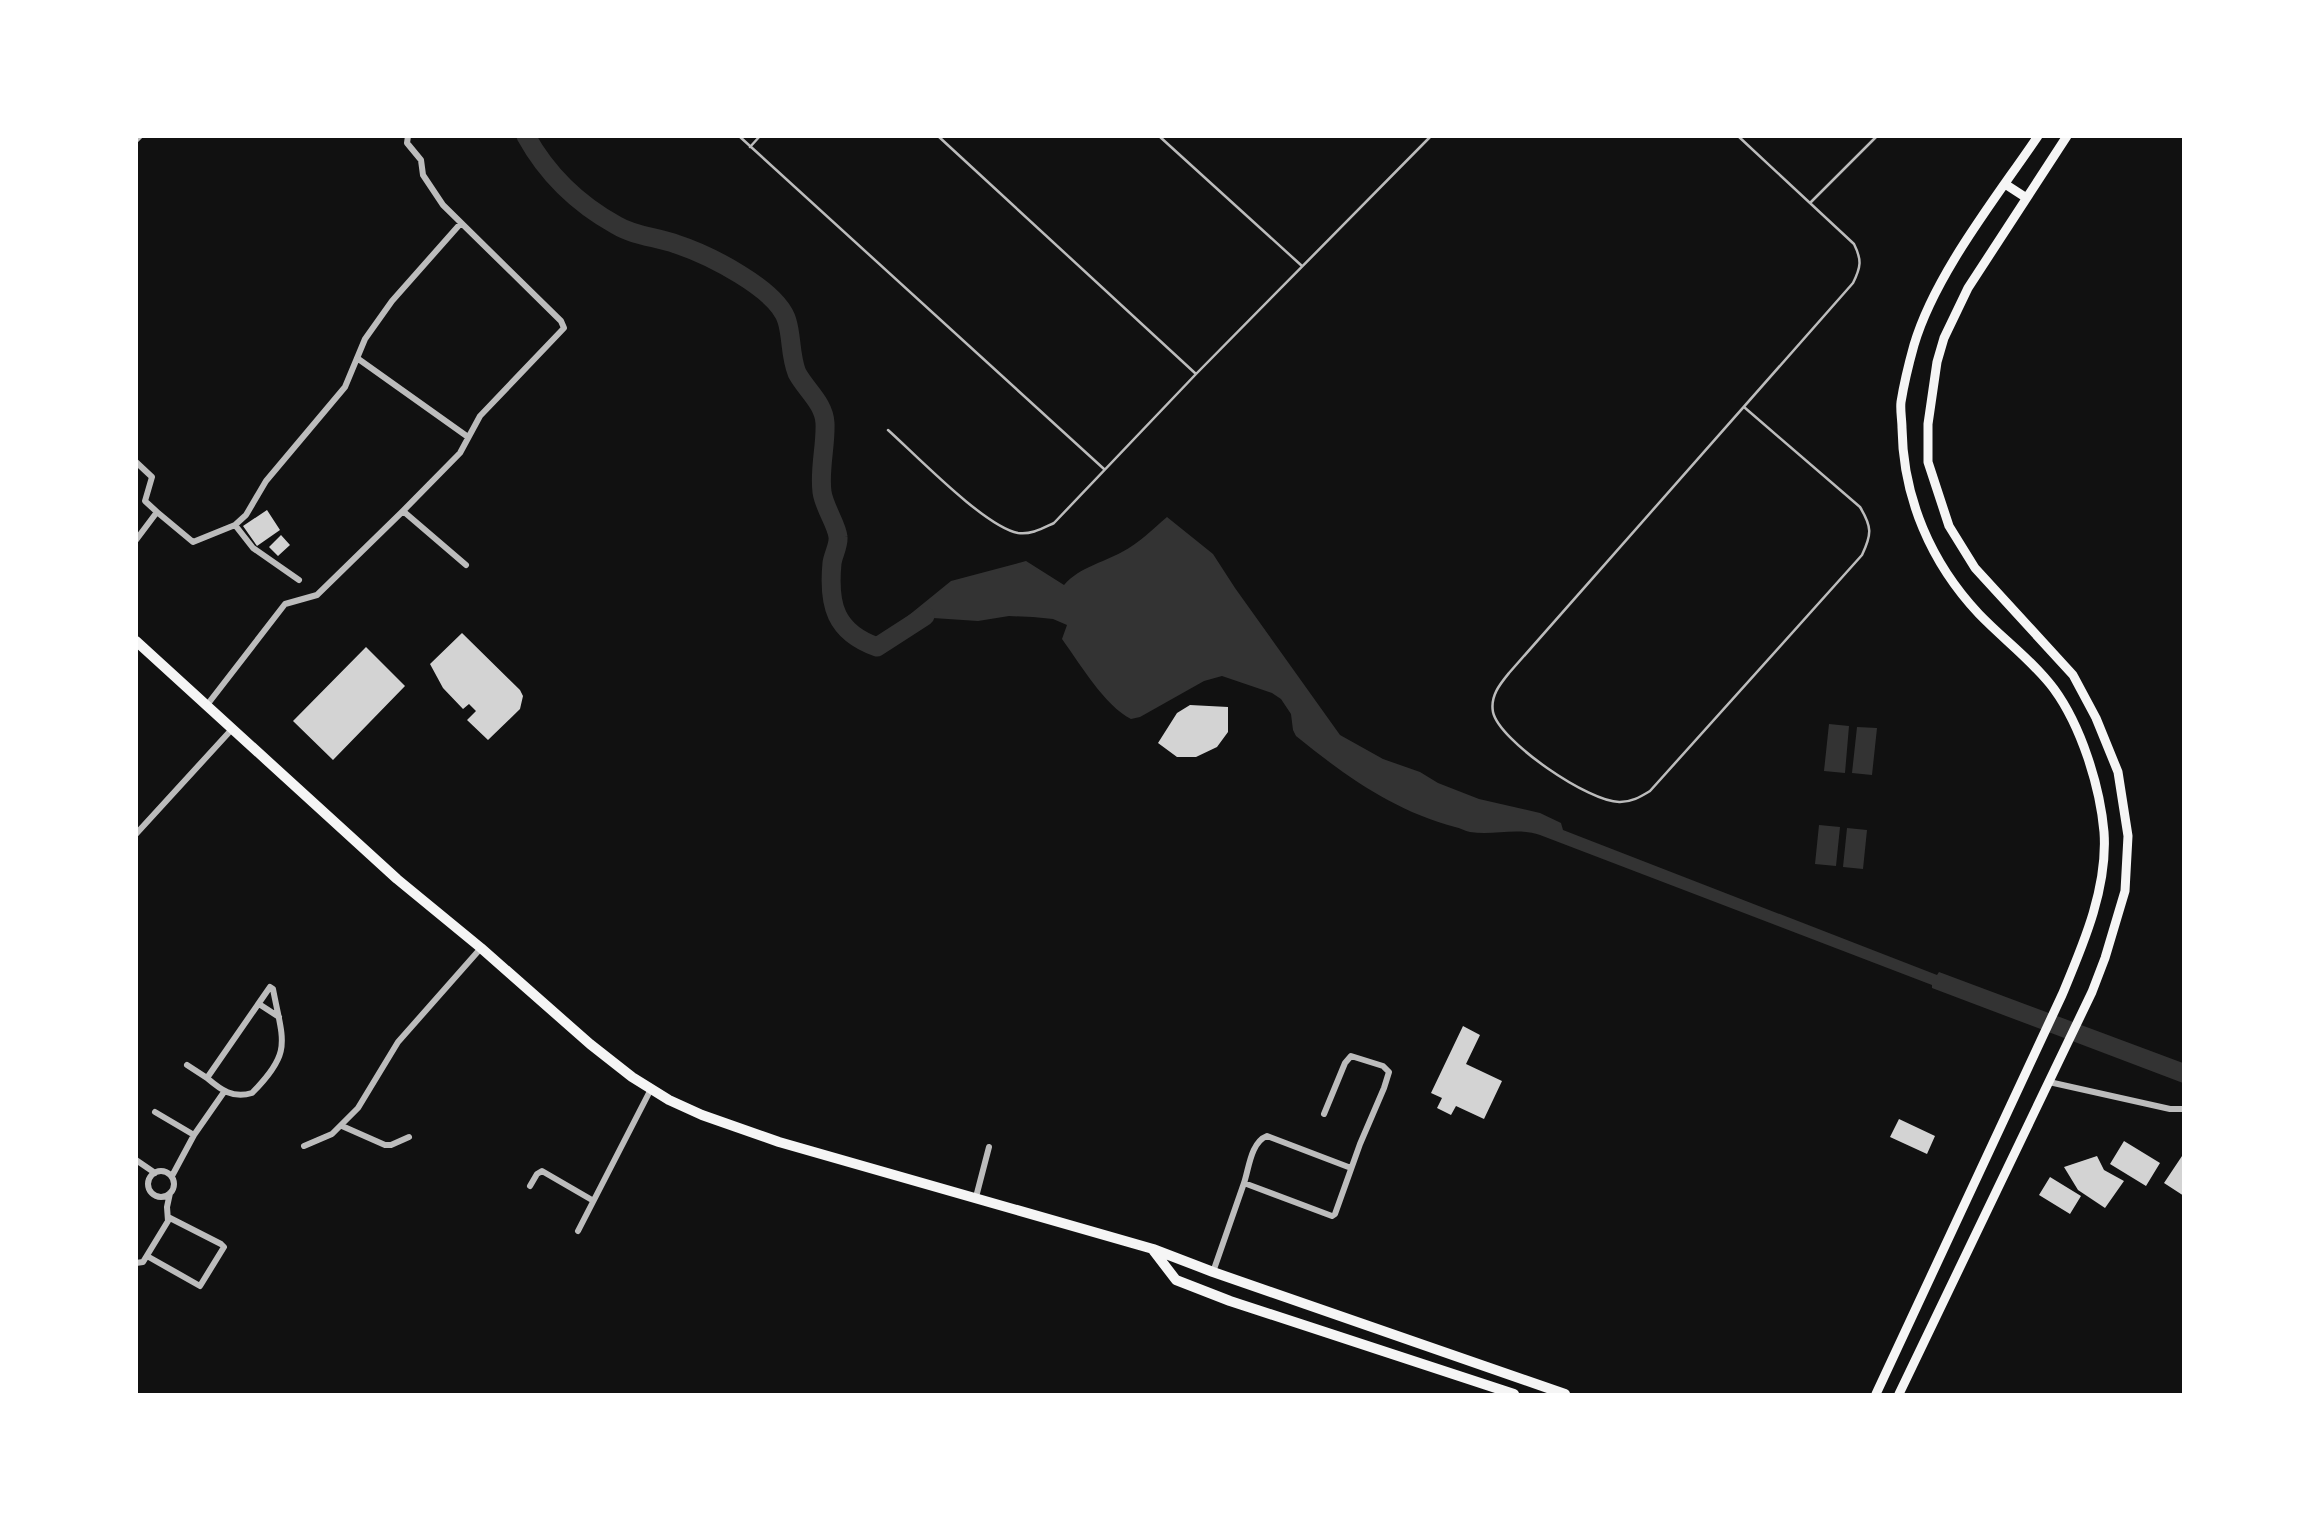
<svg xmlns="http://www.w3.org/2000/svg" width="2320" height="1531" font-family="'Work Sans',sans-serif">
<rect width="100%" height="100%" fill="#111"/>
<!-- water -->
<path fill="#333" d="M1167 517 1213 554 1235 588 1340 735 1383 759 1420 772 1438 783 1479 799 1540 813 1561 823 1563 830 1937 975 1939 972 2183 1063V1083L1932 988V985L1540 835C1515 827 1494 836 1470 832 1465 831 1460 828 1455 827 1394 811 1344 775 1296 736L1293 730 1291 714 1281 699 1272 693 1222 676 1204 681 1140 717 1131 719C1105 706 1080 664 1062 639L1067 625 1053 619 1033 617 1009 616 978 621 933 618 903 636V620L951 581 1026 561 1064 585C1080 567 1102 563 1122 552 1139 543 1153 529 1167 517Z
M1829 724 1849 726 1845 773 1824 771Z
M1857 727 1877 728 1872 775 1852 773Z
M1819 825 1840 827 1836 866 1815 864Z
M1847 828 1867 830 1863 869 1843 867Z"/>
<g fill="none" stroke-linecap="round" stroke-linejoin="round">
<!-- river -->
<path stroke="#333" stroke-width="19" d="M526 136C547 174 578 204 616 225 634 236 656 237 676 244 707 254 778 289 787 321 792 337 790 356 797 373 806 390 824 403 825 423 826 446 819 469 822 492 824 507 837 525 838 537 839 545 833 555 832 563 828 605 835 632 877 647L925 616"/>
</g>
<!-- building -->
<path fill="#d3d3d3" d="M267 510 280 530 257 546 243 526Z
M281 535 290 545 278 556 269 547Z
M462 633 520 690 523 696 520 709 488 740 467 720 476 711 469 704 463 709 443 688 430 664Z
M366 647 405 686 333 760 293 721Z
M1190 705 1228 707V732L1217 747 1196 757H1177L1158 743 1177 713Z
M1463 1026 1480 1035 1466 1064 1502 1081 1484 1119 1456 1106 1451 1115 1437 1108 1442 1098 1431 1093Z
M1899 1119 1935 1136 1927 1154 1890 1137Z
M2124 1141 2160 1163 2146 1186 2110 1164Z
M2184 1153V1196L2164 1183Z
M2097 1156 2104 1170 2124 1181 2105 1208 2078 1190 2064 1167Z
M2050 1177 2081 1196 2070 1214 2039 1195Z"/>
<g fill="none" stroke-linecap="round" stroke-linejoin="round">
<!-- service -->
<path stroke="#bcbcbc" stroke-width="2.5" d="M739 136 1104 469
M938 136 1196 374
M1159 136 1302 266
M1738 136 1854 244C1862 260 1861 267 1853 283 1739 413 1624 543 1509 673 1500 684 1490 696 1493 712 1499 741 1590 803 1620 802 1632 802 1640 797 1650 791L1862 555C1872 534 1872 527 1860 507L1744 407
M750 147 760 136
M1810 203 1877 136
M888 430C916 455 985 527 1018 533 1031 535 1043 528 1054 523L1196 374 1431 136"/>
<!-- minor -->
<path stroke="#bcbcbc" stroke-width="6" d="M136 140 140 136
M357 358 468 437
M136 462 152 477 145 501 157 512
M403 511 466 565
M235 525 253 548 299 580
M136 540 157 512 193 542 235 525 246 515 266 481 345 387 365 339 392 301 461 223
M207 705 285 604 317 595 403 511 460 453 480 416 564 328 561 321 443 205 423 175 421 160 407 143 408 136
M136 834 233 728
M270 987 273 989C283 1042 293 1052 252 1093 233 1099 221 1090 207 1078Z
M259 1004 279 1017
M187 1065 207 1078
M2049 1082 2170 1109H2184
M155 1112 194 1135
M342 1126 385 1145H391L409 1137
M304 1146 332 1134 358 1108 398 1042 481 948
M136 1160 155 1173
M148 1184a13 13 0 1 1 26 0a13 13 0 1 1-26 0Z
M172 1176 194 1135 224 1092
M1244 1183C1249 1168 1251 1142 1267 1136L1351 1168
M530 1186 537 1174 542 1171 592 1200
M976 1197 989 1147
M578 1231 651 1089
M147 1256 200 1286 224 1247 221 1244 168 1217
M136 1263 143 1262 168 1221 167 1207 170 1193
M1213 1272 1244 1183 1332 1216 1335 1214 1360 1144 1384 1088 1389 1072 1383 1066 1351 1056 1345 1063 1324 1114"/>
<!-- secondary -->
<path stroke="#f5f5f5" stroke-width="9" d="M2005 184 2025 197
M1876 1394 2062 995C2083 945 2108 888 2104 832 2100 786 2081 726 2054 689 2032 660 2004 640 1979 614 1931 563 1903 498 1902 428 1902 420 1900 410 1901 402 1904 383 1909 363 1914 345 1935 274 1996 198 2038 136
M1899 1394 2092 992 2105 958 2125 891 2128 836 2118 772 2096 718 2073 675 1975 568 1949 526 1928 462V424L1937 362 1944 338 1968 288 2067 136"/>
<!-- primary -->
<path stroke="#f5f5f5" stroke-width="10" d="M136 641 397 879 481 948 590 1044 632 1077 669 1100 702 1115 779 1142 1153 1249 1213 1272 1565 1394
M1153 1250 1176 1280 1230 1301 1514 1394"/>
</g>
<!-- border -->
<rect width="2320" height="1531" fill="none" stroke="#ffffff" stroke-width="276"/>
</svg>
